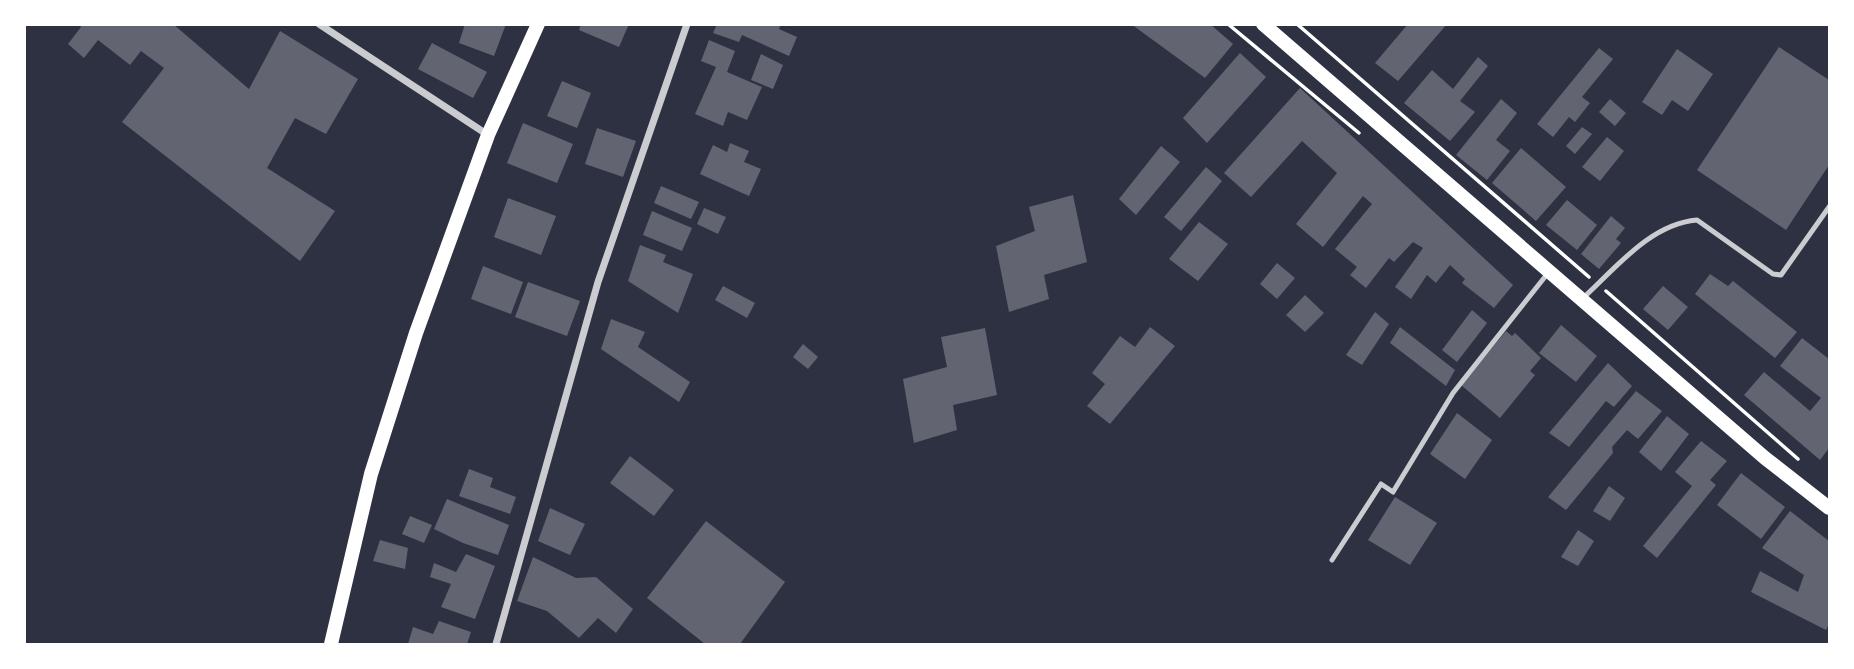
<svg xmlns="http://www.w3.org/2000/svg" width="1854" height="669" font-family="'Exo 2',sans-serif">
<rect width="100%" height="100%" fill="#2d3142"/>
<!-- building -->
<path fill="#626471" d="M79 24H173L249 89 280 31 358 79 326 134 295 118 267 168 335 211 300 261 122 122 164 68 141 51 130 65 98 40 84 58 68 44 81 27Z
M465 24H506L494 56 459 43Z
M581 24H629L619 47 579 30Z
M717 24H781L779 29 797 37 789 56 742 35 739 42 713 33Z
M1131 24H1210L1233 44 1205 78Z
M1408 24H1447L1398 81 1375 63Z
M709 40 735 51 727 72 762 87 747 120 728 112 723 126 695 114 716 67 701 61Z
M432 43 487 72 473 98 418 69Z
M1779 47 1829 80V165L1786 230 1697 170Z
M1599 48 1613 59 1582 97 1590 103 1575 122 1569 117 1553 137 1537 124Z
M1677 49 1713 74 1688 111 1672 100 1662 115 1642 102Z
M1240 53 1266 77 1207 143 1183 118Z
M761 54 783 65 773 89 751 80Z
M1478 57 1488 66 1460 101 1475 112 1450 141 1404 103 1432 70 1453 89Z
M562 81 591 93 577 128 547 116Z
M1300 88 1513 285 1494 308 1462 283 1465 279 1450 265 1436 283 1427 275 1411 299 1395 287 1423 248 1413 242 1394 262 1389 258 1366 288 1350 275 1357 267 1335 249 1372 204 1363 196 1323 247 1296 224 1337 173 1302 141 1251 197 1224 173Z
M1501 99 1517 113 1496 140 1510 151 1487 180 1456 155Z
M1610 99 1626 113 1615 126 1599 112Z
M523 123 573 144 557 183 507 163Z
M1582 127 1592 134 1575 154 1566 146Z
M597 128 636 141 623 177 585 164Z
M1607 137 1624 151 1600 181 1582 167Z
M730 143 749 151 744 162 761 169 749 196 700 174 713 145 727 152Z
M1161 146 1180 162 1136 215 1119 199Z
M1521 148 1566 187 1536 221 1492 183Z
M1206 167 1222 181 1181 231 1164 217Z
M661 186 699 202 691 219 654 203Z
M1073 195 1087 262 1044 275 1049 299 1009 312 996 246 1035 231 1029 207Z
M508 198 556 216 541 255 494 237Z
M1567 200 1597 225 1577 250 1546 225Z
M704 208 726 217 718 234 697 224Z
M652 211 692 228 682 251 643 235Z
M1611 216 1625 228 1616 239 1621 243 1599 269 1581 254Z
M1199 222 1228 244 1198 281 1169 259Z
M640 245 666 255 663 262 693 274 678 313 628 281Z
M1277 263 1295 278 1277 299 1260 284Z
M483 266 523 282 511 314 471 299Z
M1710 274 1728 286 1733 281 1797 332 1775 358 1695 294Z
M528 282 580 301 567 336 515 317Z
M723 286 755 303 747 318 715 300Z
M1663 286 1688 307 1668 330 1643 309Z
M1305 295 1324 313 1305 332 1286 315Z
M1472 310 1487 323 1457 362 1442 350Z
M1375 312 1389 324 1362 365 1346 355Z
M611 319 645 332 638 347 690 382 679 402 601 349Z
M1561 325 1597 356 1576 382 1539 353Z
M1150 327 1175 346 1110 424 1087 406 1105 384 1092 373 1120 336 1135 347Z
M1400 327 1455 370 1446 386 1390 343Z
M985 328 997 395 953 405 957 430 914 443 903 379 947 367 941 337Z
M1506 331 1512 336 1515 333 1541 358 1530 371 1535 375 1500 418 1461 385Z
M1802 338 1829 359V448L1820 460 1744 395 1764 372 1810 411 1821 398 1780 366Z
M803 344 818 357 808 369 793 357Z
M1608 363 1632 386 1614 407 1606 401 1569 447 1549 433Z
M1636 391 1662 411 1638 439 1627 430 1612 447 1613 453 1566 510 1548 497Z
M1457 413 1492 440 1465 479 1430 454Z
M1667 416 1689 434 1661 471 1639 452Z
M1701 441 1727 461 1710 480 1716 485 1657 558 1643 546 1692 486 1675 472Z
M630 456 674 490 654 516 610 483Z
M469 469 493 478 490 487 516 497 510 514 459 496Z
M1741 473 1785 507 1761 539 1717 505Z
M1609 486 1625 498 1610 521 1593 511Z
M1395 497 1437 523 1410 565 1368 540Z
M447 499 509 525 498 555 463 543 434 529Z
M550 508 585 524 570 555 538 541Z
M1790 511 1829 541V624L1826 630 1751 592 1760 571 1798 592 1804 575 1762 548Z
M410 516 432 525 424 543 402 534Z
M706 521 785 582 740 644H705L647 598Z
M1578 530 1594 541 1578 566 1561 557Z
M380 540 408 548 405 569 373 561Z
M466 554 495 566 475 619 441 607 451 584 430 577 434 563 456 572Z
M533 557 576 578 596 577 633 609 616 633 598 618 579 638 547 611 517 601Z
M439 621 471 632 467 644H408L413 627 433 634Z"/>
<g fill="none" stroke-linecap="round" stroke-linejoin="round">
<!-- path -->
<path stroke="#fff" stroke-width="3.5" d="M1228 24 1359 133
M1297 24 1589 277
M1606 291 1798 459"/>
<!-- service -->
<path stroke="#caccd0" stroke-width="5" d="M1582 299C1616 268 1650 224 1697 220L1773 274 1781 275 1829 207
M1332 560 1381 484 1393 492 1453 393 1548 273"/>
<!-- minor -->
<path stroke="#caccd0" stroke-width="7" d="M319 24 488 135
M496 644 598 282 687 24"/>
<!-- secondary -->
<path stroke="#fff" stroke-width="14" d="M1263 24 1765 458 1829 508
M331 644 371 474 416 333 488 135 538 24"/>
</g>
<!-- border -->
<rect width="1854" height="669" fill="none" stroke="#ffffff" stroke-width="52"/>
</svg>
